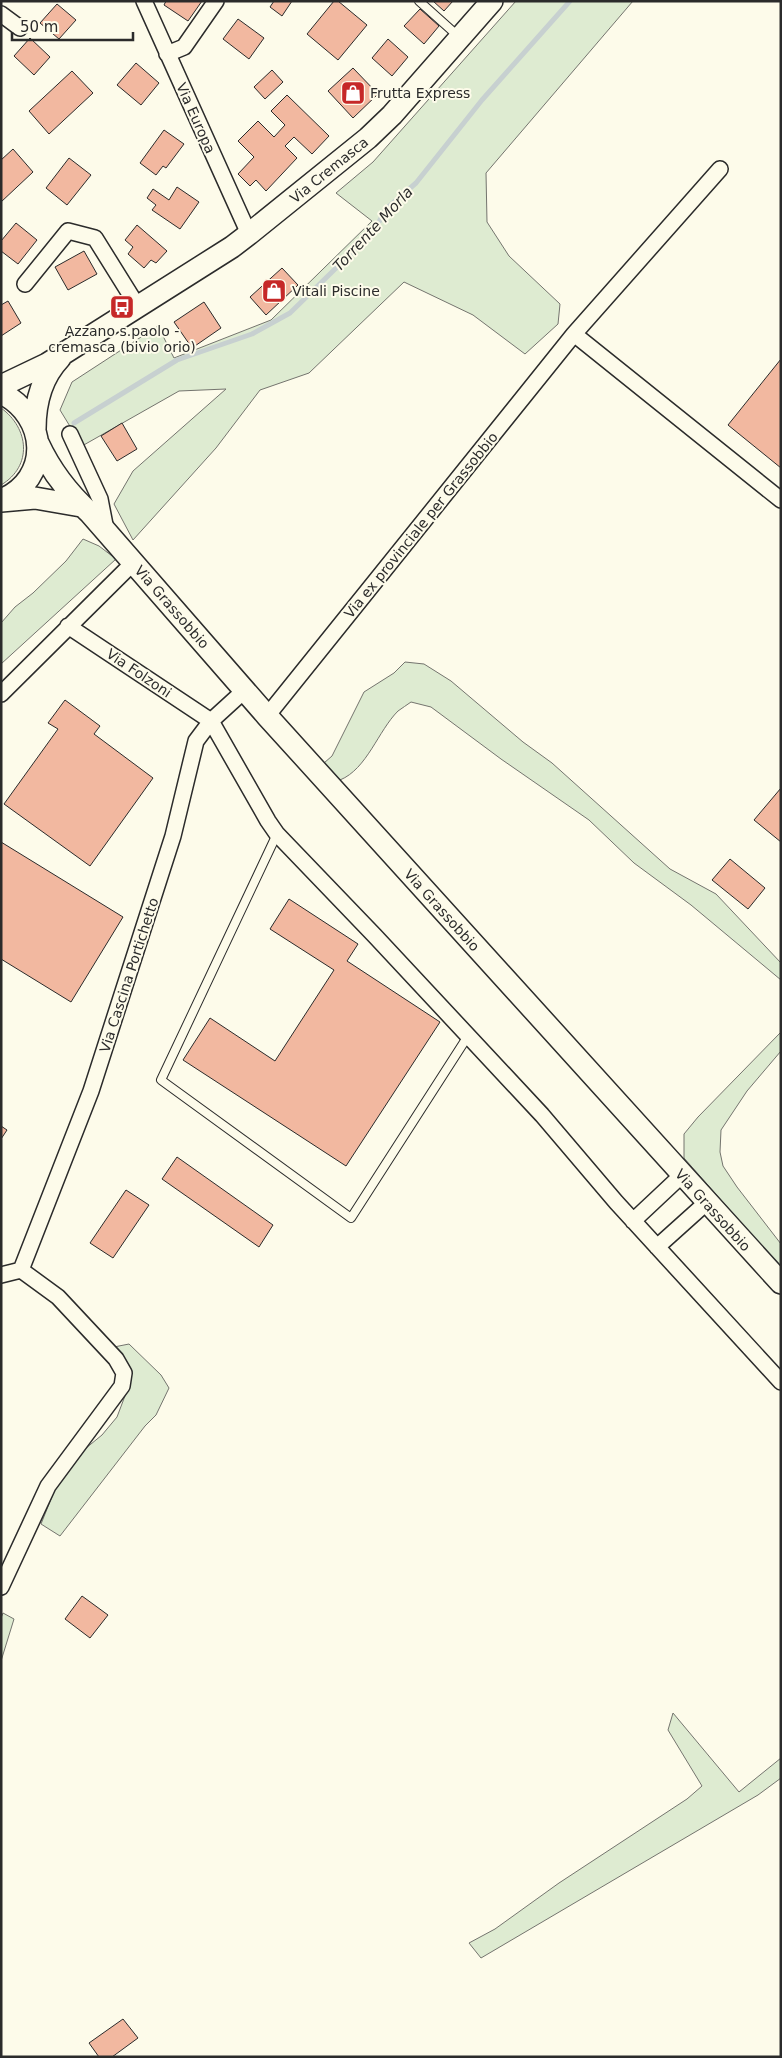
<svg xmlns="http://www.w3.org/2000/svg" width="782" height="2058" font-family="'DejaVu Sans',sans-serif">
<rect width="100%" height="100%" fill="#fdfbea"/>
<!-- green -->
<path fill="#deebd1" stroke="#74746e" d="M516 1H633L486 173 487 222 509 256 560 304 558 324 525 354 473 315 404 282 309 373 260 390 216 448 133 540 114 504 133 471 226 389 179 391 82 446 60 410 72 382 158 326 174 358 271 320 372 221 336 193 373 162Z
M1 408C29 428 33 466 1 485Z
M83 539 99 546 116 559 1 664V623L15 607 33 593 66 561Z
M405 662 424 664 451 681 523 742 552 763 670 869 716 894 781 963V980L691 905 634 863 589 820 501 759 431 707 411 702C407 705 402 708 398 711 378 731 367 769 340 780L324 763 332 756 364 692 394 673Z
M781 1032V1051L747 1091 721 1130 720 1152 723 1166 737 1187 781 1244V1268L684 1158V1134L698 1117Z
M129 1344 161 1375 169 1388 156 1415 145 1426 60 1536 41 1524 57 1484 80 1453 102 1435 117 1417 131 1380 114 1347Z
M3 1613 14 1619 1 1661V1618Z
M673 1713 739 1792 781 1758V1778L758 1795 481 1958 469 1943 495 1929 559 1883 687 1799 702 1786 668 1730Z"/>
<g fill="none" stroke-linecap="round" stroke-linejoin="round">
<!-- stream -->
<path stroke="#c7d0d0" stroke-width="5" d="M74 423 177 360 252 334 290 313 374 231 386 209 416 183 482 100 570 1"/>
</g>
<!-- building -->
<path fill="#f2b8a0" stroke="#2b2b2b" d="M166 1H202L188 21 164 5Z
M274 1H292L282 16 270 7Z
M334 1H338L367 25 338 60 307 34Z
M433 1H453L444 11Z
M57 4 76 20 59 39 40 23Z
M420 9 439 26 424 44 404 26Z
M238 19 264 38 249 59 223 39Z
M30 38 50 57 34 75 14 56Z
M388 39 408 57 392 76 372 58Z
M136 63 159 83 141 105 117 85Z
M353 68 378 94 353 118 328 91Z
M272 70 283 82 265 99 254 87Z
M72 71 93 93 49 134 29 111Z
M287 95 329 136 312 154 294 137 285 146 297 158 266 191 256 180 250 186 238 174 254 157 238 141 258 121 274 137 285 125 271 111Z
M164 130 184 144 166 168 163 166 156 175 140 163Z
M13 149 33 172 1 202V160Z
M69 158 91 175 67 205 46 188Z
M177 187 199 202 180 229 152 210 156 205 147 198 153 189 169 200Z
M16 223 37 240 18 264 1 251V241Z
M137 225 167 251 156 263 151 260 144 268 128 254 133 247 125 240Z
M84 251 97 274 68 290 55 267Z
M282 268 298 285 266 315 250 297Z
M8 301 21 323 1 336V305Z
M204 302 221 328 192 348 174 322Z
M781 359V468L728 425Z
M122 423 137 449 117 461 101 436Z
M65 700 100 726 94 734 153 778 90 866 4 804 58 729 48 723Z
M781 788V842L754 820Z
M1 842 123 917 71 1002 1 959Z
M730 859 765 888 748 909 712 880Z
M289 899 358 944 347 961 440 1022 346 1166 183 1060 210 1018 275 1061 334 970 270 929Z
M1 1126 7 1130 1 1139Z
M177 1157 273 1225 259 1247 162 1179Z
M126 1190 149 1205 113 1258 90 1243Z
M82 1596 108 1615 90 1638 65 1619Z
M123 2019 138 2038 112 2057H99L89 2043Z"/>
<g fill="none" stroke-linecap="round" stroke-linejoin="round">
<defs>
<path id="lane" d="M419 1 458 36
M277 834 161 1080 351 1218 468 1036"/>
<path id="street" d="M144 1 249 234
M1 14 20 28
M167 54 184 47 216 1
M25 284 68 231 95 238 138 307
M574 334 781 500
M70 434 100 499 106 530
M68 626 211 721 268 821 277 834 375 936 542 1115 616 1202 781 1382
M1 694 133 563
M267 716 574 334 720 169
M633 1221 682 1175
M657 1247 706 1203
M1 1275 21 1270
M1 1587 48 1486 122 1386 124 1373 116 1359 58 1297 21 1270 91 1091 173 836 196 741 211 721 245 690"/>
<path id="secondary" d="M1 386 47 364 232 247 249 234 368 138 392 115 492 1
M1 393C48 416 52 479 1 500
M35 429C35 402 41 378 60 358
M38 443C50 469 69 494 90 513L267 716 781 1283
M1 501 35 498 81 506"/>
</defs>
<!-- lane casing -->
<use href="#lane" stroke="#2b2b2b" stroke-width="10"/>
<!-- street casing -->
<use href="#street" stroke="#2b2b2b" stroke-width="18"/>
<!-- secondary casing -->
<use href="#secondary" stroke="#2b2b2b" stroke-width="24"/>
<!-- lane -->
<use href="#lane" stroke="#fdfbea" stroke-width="8"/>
<!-- street -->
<use href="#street" stroke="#fdfbea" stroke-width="15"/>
<!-- secondary -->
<use href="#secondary" stroke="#fdfbea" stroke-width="21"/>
</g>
<!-- icons -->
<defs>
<symbol id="shop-square" viewBox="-11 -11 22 22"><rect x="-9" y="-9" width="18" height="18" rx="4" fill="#c62828" stroke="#fdfbea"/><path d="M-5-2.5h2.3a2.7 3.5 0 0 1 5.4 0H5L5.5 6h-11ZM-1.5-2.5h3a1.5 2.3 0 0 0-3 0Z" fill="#fff"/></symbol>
<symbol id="bus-square" viewBox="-11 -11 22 22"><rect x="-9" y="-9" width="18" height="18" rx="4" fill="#c62828" stroke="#fdfbea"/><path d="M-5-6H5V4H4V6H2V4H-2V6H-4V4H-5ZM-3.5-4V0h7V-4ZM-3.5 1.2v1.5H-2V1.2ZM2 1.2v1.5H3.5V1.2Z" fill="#fff"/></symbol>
</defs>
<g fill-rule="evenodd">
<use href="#shop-square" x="339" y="79" width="28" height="28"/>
<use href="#shop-square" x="260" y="277" width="28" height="28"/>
<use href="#bus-square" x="108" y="293" width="28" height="28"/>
</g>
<g text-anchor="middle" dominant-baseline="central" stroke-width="4" stroke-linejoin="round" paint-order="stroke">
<!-- poi labels -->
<g font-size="14" fill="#2b2b2b" stroke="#fdfbea" text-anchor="start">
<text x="370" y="93">Frutta Express</text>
<text x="292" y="291">Vitali Piscine</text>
<text x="122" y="331" text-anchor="middle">Azzano s.paolo -<tspan x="122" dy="16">cremasca (bivio orio)</tspan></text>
</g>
<!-- street labels -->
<g font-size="14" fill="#2b2b2b" stroke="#fdfbea">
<text transform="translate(196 118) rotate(66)">Via Europa</text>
<text transform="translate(329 170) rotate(-39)">Via Cremasca</text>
<text transform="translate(421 525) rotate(-51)">Via ex provinciale per Grassobbio</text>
<text transform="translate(172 607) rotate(49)">Via Grassobbio</text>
<text transform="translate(139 673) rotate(34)">Via Folzoni</text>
<text transform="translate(442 910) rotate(48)">Via Grassobbio</text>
<text transform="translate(129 975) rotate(-72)">Via Cascina Portichetto</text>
<text transform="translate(713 1210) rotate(48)">Via Grassobbio</text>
</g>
<!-- water labels -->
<g font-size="15" font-style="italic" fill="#2b2b2b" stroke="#fdfbea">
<text transform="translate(373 229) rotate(-47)">Torrente Morla</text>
</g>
</g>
<!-- border -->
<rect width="782" height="2058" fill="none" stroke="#2b2b2b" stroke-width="5"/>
<!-- scale -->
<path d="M12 32v8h121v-8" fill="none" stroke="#2b2b2b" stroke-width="2.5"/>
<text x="20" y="32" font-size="15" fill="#2b2b2b" stroke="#fdfbea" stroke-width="4" paint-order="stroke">50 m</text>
</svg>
